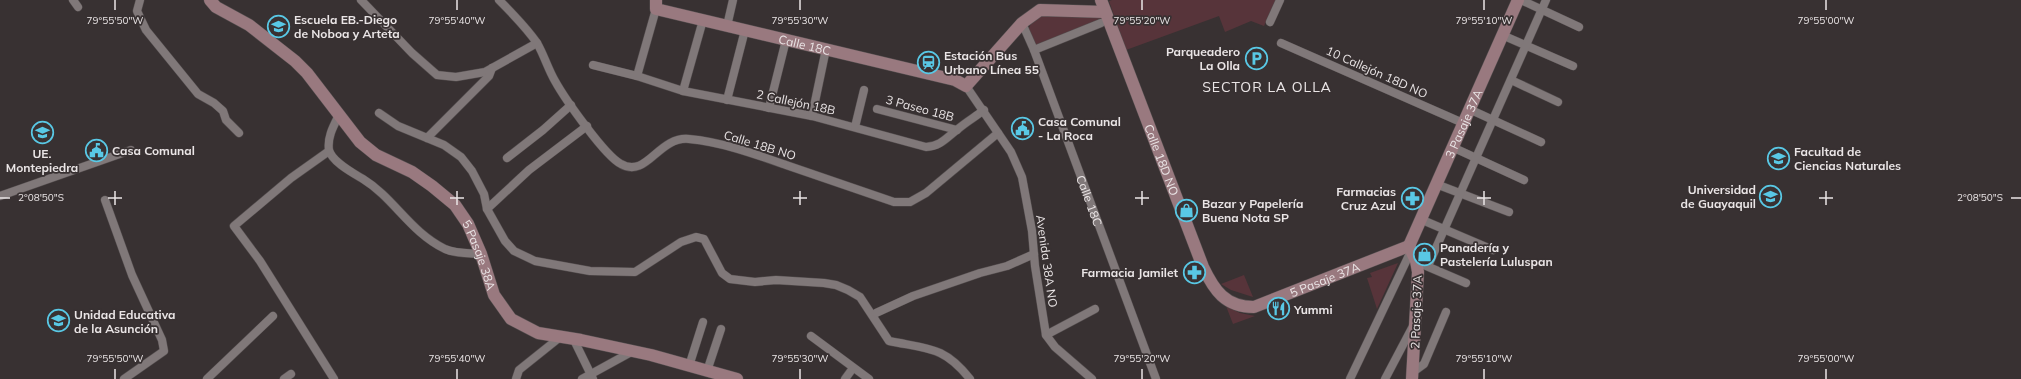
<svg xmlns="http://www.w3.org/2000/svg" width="2021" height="379" font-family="Mulish,sans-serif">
<rect width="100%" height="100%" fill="#383132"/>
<!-- green -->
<path fill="#57343a" d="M1112 0H1276L1264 26 1251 21 1225 32 1219 16 1126 50 1109 1Z
M1100 14 1103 21 1035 48 1028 30 1035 15Z
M1398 263 1377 309 1367 278 1372 277 1370 273Z
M1244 275 1253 297 1231 290 1221 284Z
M1226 306 1240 313 1255 316 1233 324Z"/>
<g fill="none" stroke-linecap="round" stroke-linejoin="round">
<defs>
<g id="street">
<path d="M73 0 78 7"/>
<path d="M140 0 137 11 146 30 198 94 214 103 223 111 226 120 239 133"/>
<path d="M361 0 412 53 437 75 456 77 485 72 537 43"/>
<path d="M499 0C512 13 526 27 537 43 544 55 548 69 555 81 565 99 605 156 621 164 647 179 658 136 689 139 722 142 755 154 786 165 822 177 858 190 894 202H910L926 193 998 133"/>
<path d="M1521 0 1579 27"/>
<path d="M1270 22 1280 0"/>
<path id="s1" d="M1022 23 1034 50 1156 379"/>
<path d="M727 26 733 0"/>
<path d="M1502 35 1573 66"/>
<path d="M1281 43 1463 123"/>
<path d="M1034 50 1101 23"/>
<path d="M593 65 637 76 683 91 812 116 926 147C941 146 946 138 958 129 966 122 975 117 984 110"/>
<path d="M637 76 656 9"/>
<path d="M1511 80 1558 102"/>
<path d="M966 86 1011 152 1022 177 1032 231 1035 266 1046 335 1055 347 1092 379"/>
<path d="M683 91 703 20"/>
<path d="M727 100 745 30"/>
<path d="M769 108 786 40"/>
<path d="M877 109 957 130"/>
<path d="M1469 109 1541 142"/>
<path d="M379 113 398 126 444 145 461 157 472 171 484 194 487 209 505 241 514 251 535 261 590 271 635 272 681 242 696 237 704 239 722 273 730 279 755 282 776 280 824 283 836 285 848 290 860 297 889 341C928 349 944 346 970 379"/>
<path d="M339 115C334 125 327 137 329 150 332 162 353 173 363 179 394 198 410 232 445 249 456 254 469 253 481 254"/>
<path d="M812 116 826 49"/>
<path d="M855 127 864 90"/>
<path d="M427 138 489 76 492 68"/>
<path d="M1452 147 1524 180"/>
<path d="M329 151 291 178 234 226 260 261 334 379"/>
<path d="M507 158 543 130 571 105"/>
<path d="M1436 184 1509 212"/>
<path d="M0 196 131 150"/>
<path d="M105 200 132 275 162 340 164 351 124 379"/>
<path d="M487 209 529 170 587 126"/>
<path d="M1420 219 1493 250"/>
<path d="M1424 265 1466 283"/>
<path d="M1428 266 1546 0"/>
<path d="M876 313 913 296 980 273 1007 266 1034 254"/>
<path d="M1046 335 1095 309"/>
<path d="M811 336 869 379"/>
<path d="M574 340 593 379"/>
<path d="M689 366 703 322"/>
<path d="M707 371 721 329"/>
<path d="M1413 372 1424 364 1446 312"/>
<path d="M207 379 273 316"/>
<path d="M284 379 291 374"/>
<path d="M516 379 519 370 559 338"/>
<path d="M582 379 633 351"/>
<path d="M845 379 853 368"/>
<path d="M1350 379 1411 251"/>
<path d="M1385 379 1413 326"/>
</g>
<g id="secondary">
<path id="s2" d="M210 0 216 7 249 25 295 61 307 73 360 142 376 155 412 172 432 186 455 205 468 224 481 254 494 295 511 319 538 333 581 340 651 355 737 379"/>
<path id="s3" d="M656 0V9L955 80 966 86 1022 23 1040 10 1105 12"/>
<path id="s4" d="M1101 0 1203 267C1214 290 1225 307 1254 307L1409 246"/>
<path id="s5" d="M1409 246 1518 0"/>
<path d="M1409 246 1416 261 1418 272 1412 379"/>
</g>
</defs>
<!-- street casing -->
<use href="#street" stroke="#544e4f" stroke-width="9"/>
<!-- secondary casing -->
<use href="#secondary" stroke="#544e4f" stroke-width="13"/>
<!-- street -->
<use href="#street" stroke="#807879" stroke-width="8"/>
<!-- secondary -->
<use href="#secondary" stroke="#99797f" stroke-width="12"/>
</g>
<!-- ticks -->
<path fill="none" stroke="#eae5e6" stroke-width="1.5" d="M115 0V10M457 0V10M800 0V10M1142 0V10M1484 0V10M1826 0V10M115 191V205M457 191V205M800 191V205M1142 191V205M1484 191V205M1826 191V205M0 198H10M108 198H122M450 198H464M793 198H807M1135 198H1149M1477 198H1491M1819 198H1833M2011 198H2021M115 369V379M457 369V379M800 369V379M1142 369V379M1484 369V379M1826 369V379"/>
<!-- icons -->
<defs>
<symbol id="school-ring" viewBox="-11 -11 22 22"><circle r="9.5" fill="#383132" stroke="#59c8e5" stroke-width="1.5"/><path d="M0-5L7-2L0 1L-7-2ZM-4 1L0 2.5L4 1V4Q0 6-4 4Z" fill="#59c8e5"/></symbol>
<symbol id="parking-ring" viewBox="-11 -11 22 22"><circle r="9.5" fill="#383132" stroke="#59c8e5" stroke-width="1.5"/><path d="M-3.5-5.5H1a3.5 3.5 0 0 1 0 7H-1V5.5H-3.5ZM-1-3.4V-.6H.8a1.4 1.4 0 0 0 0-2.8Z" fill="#59c8e5"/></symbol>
<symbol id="station-ring" viewBox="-11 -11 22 22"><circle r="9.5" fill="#383132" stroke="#59c8e5" stroke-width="1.5"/><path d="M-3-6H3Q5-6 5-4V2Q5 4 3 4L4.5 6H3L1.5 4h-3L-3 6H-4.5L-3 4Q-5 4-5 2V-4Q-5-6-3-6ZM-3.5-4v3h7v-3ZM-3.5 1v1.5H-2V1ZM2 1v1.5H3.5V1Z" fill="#59c8e5"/></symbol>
<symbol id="civic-ring" viewBox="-11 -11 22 22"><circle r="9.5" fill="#383132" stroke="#59c8e5" stroke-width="1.5"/><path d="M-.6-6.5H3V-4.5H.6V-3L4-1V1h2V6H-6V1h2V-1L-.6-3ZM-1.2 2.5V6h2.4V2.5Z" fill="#59c8e5"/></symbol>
<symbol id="university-ring" viewBox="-11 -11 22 22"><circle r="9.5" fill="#383132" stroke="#59c8e5" stroke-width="1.5"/><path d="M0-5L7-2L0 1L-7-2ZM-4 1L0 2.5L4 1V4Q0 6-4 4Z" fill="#59c8e5"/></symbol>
<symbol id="pharmacy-ring" viewBox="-11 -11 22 22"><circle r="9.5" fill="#383132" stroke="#59c8e5" stroke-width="1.5"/><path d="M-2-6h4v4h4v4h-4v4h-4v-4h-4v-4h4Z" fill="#59c8e5"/></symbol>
<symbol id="shop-ring" viewBox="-11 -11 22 22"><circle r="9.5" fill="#383132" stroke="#59c8e5" stroke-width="1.5"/><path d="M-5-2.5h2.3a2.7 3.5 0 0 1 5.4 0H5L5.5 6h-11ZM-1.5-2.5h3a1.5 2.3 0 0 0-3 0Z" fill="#59c8e5"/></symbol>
<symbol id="restaurant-ring" viewBox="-11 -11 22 22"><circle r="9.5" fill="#383132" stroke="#59c8e5" stroke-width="1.5"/><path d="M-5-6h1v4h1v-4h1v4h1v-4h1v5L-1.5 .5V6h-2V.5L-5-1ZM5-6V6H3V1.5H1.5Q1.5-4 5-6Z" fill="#59c8e5"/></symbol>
</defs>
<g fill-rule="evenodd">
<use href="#school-ring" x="266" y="14" width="25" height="25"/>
<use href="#parking-ring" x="1244" y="46" width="25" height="25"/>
<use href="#station-ring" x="916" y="50" width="25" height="25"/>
<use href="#civic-ring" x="1010" y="116" width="25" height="25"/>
<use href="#school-ring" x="30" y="120" width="25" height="25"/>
<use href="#civic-ring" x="84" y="138" width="25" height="25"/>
<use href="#university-ring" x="1766" y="146" width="25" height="25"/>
<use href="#university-ring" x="1758" y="184" width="25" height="25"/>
<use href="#pharmacy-ring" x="1400" y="186" width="25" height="25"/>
<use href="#shop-ring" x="1174" y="198" width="25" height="25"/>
<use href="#shop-ring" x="1412" y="242" width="25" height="25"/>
<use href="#pharmacy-ring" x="1182" y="260" width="25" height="25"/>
<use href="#restaurant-ring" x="1266" y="296" width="25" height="25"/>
<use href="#school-ring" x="46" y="308" width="25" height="25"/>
</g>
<g text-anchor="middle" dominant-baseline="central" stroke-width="3.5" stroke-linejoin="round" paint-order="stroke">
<!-- poi labels -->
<g font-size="12" font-weight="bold" fill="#eae5e6" stroke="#383132" text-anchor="start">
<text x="294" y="19">Escuela EB.-Diego<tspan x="294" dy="14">de Noboa y Arteta</tspan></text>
<text x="1240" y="51" text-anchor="end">Parqueadero<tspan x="1240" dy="14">La Olla</tspan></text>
<text x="944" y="55">Estación Bus<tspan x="944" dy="14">Urbano Línea 55</tspan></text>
<text x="1038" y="121">Casa Comunal<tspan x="1038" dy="14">- La Roca</tspan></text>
<text x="112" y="150">Casa Comunal</text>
<text x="1794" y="151">Facultad de<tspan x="1794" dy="14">Ciencias Naturales</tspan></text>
<text x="42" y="153" text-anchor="middle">UE.<tspan x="42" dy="14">Montepiedra</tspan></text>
<text x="1756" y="189" text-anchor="end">Universidad<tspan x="1756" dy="14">de Guayaquil</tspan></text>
<text x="1396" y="191" text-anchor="end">Farmacias<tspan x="1396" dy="14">Cruz Azul</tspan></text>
<text x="1202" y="203">Bazar y Papelería<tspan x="1202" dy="14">Buena Nota SP</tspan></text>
<text x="1440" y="247">Panadería y<tspan x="1440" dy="14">Pastelería Luluspan</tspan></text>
<text x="1178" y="272" text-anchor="end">Farmacia Jamilet</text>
<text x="1294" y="309">Yummi</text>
<text x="74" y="314">Unidad Educativa<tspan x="74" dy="14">de la Asunción</tspan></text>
</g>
<!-- street labels -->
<g font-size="12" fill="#eae5e6" stroke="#383132">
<text stroke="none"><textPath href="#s3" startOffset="162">Calle 18C</textPath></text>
<text transform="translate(1377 72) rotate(24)">10 Callejón 18D NO</text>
<text transform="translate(796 102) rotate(12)">2 Callejón 18B</text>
<text transform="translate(920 108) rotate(15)">3 Paseo 18B</text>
<text stroke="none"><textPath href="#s5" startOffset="134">3 Pasaje 37A</textPath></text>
<text transform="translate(760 145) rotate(17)">Calle 18B NO</text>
<text stroke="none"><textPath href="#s4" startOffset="171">Calle 18D NO</textPath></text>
<text stroke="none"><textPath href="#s1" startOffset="190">Calle 18C</textPath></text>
<text stroke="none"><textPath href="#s2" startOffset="380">5 Pasaje 38A</textPath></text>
<text transform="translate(1047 261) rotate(82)">Avenida 38A NO</text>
<text stroke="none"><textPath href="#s4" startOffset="431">5 Pasaje 37A</textPath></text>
<text transform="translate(1416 312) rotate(-88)">2 Pasaje 37A</text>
</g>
<!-- quarter labels -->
<g font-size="14" letter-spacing="1" fill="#eae5e6" stroke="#383132">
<text x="1267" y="87">SECTOR LA OLLA</text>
</g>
</g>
<g font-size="10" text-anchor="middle" fill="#eae5e6" stroke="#383132" stroke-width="3.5" stroke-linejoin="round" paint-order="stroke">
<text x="115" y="24">79°55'50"W</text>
<text x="457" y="24">79°55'40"W</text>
<text x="800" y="24">79°55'30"W</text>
<text x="1142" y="24">79°55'20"W</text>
<text x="1484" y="24">79°55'10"W</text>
<text x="1826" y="24">79°55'00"W</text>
<text x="41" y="201">2°08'50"S</text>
<text x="1980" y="201">2°08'50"S</text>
<text x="115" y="362">79°55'50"W</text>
<text x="457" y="362">79°55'40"W</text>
<text x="800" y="362">79°55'30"W</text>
<text x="1142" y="362">79°55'20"W</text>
<text x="1484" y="362">79°55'10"W</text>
<text x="1826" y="362">79°55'00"W</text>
</g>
</svg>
